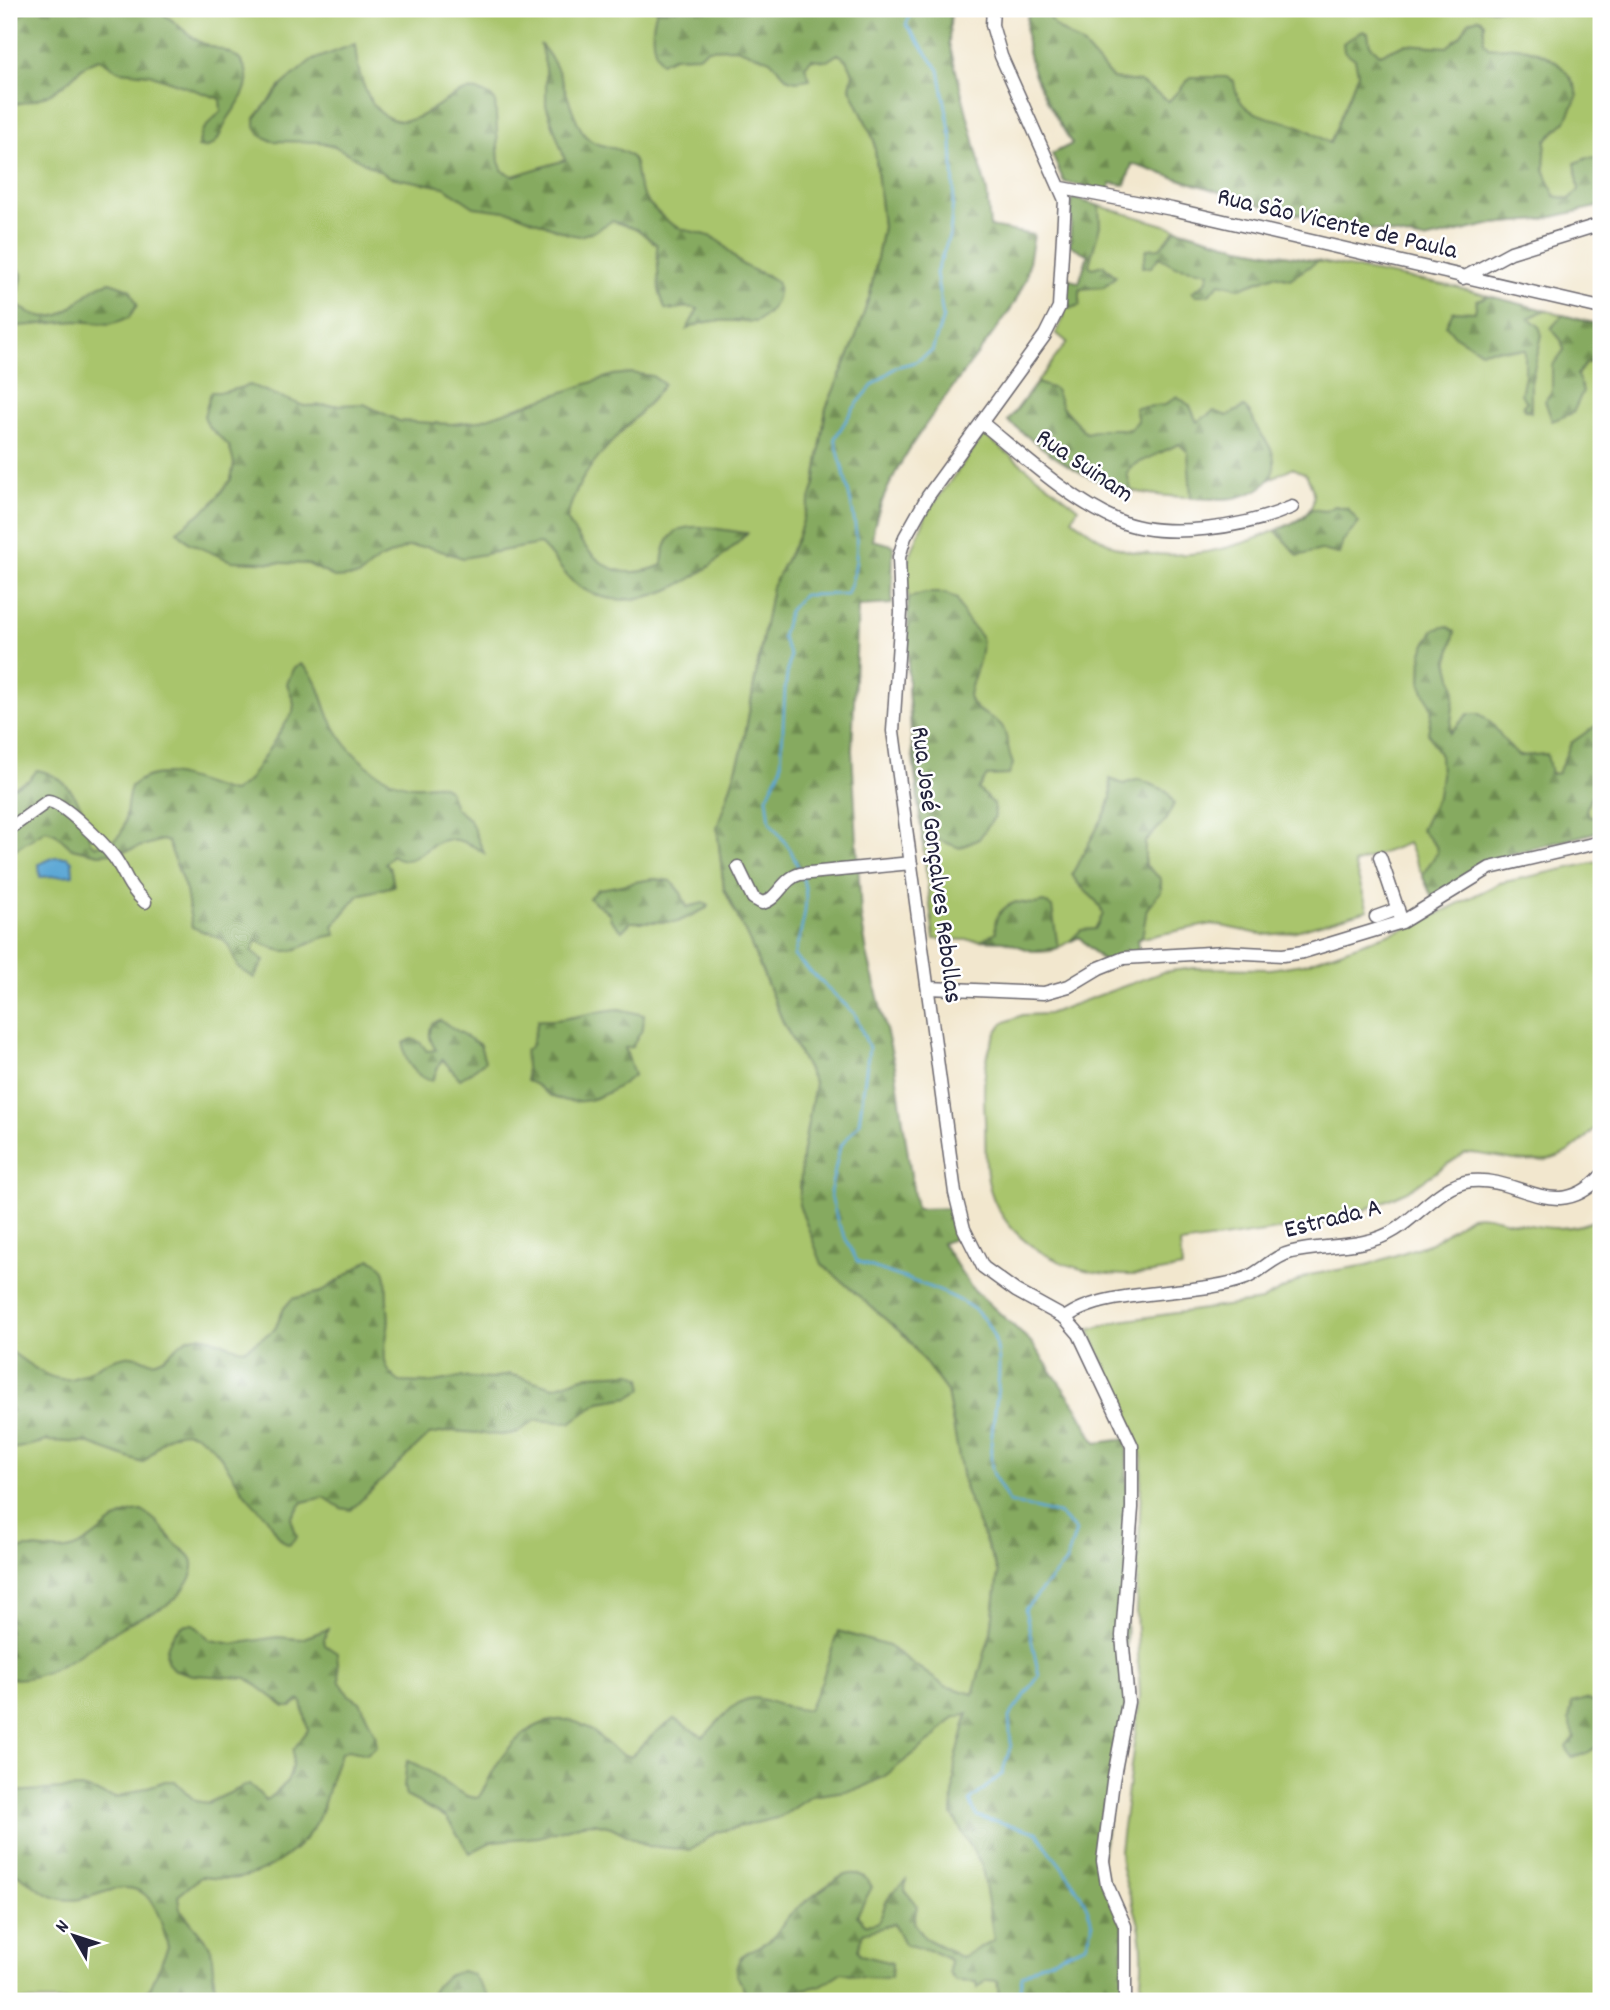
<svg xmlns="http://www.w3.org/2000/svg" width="1610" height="2010" font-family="Dekko,sans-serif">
<defs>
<pattern id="forest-firs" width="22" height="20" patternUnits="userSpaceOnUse" patternTransform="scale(1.75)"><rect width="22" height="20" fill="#86aa60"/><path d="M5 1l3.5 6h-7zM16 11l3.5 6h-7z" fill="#6d8a50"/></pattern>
</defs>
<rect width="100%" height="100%" fill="#fff"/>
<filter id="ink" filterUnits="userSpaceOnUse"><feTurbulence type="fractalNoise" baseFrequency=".0143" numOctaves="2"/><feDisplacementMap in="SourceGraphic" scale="14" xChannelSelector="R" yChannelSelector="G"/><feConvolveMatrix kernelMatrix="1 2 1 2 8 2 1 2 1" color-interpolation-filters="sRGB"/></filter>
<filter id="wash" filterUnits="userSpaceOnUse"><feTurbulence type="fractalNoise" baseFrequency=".00686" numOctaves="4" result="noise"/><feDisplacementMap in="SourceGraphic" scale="28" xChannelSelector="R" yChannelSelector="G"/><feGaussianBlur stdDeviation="1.57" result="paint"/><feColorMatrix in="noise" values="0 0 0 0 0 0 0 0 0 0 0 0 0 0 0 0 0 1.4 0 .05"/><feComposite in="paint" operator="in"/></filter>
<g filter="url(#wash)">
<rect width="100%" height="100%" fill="#f2e7ce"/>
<!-- grass -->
<path fill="#a9c56c" stroke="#667454" stroke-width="2" d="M9 9H866L850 88 874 140 883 227 870 295 852 348 826 408 815 484 797 539 772 587 742 751 717 828 724 889 749 940 783 1022 815 1084 802 1156 822 1264 906 1337 947 1392 965 1490 998 1573 991 1632 952 1814 982 1866 993 1931 999 2001H9Z
M1029 9H1601V206L1539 220 1492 224 1424 240 1277 210 1132 164 1125 185 1111 183 1108 192 1064 182 1052 154 1072 144C1048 102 1017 60 1029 9Z
M1072 198 1240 247 1455 287 1601 325V831L1510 854 1492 861 1433 899 1408 843 1354 864 1368 910 1289 933 1264 935 1212 924 1137 939 1103 961 1079 937 1051 951 1040 952 1004 941 934 939 912 750 908 688V561L927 513 984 435 1078 508 1072 519C1090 532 1110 548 1133 552 1186 560 1231 551 1279 529 1308 516 1324 507 1306 474L1293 468C1272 474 1257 492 1235 497 1221 501 1202 498 1187 497 1105 495 1070 471 1008 421L1067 342 1056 333 1064 317 1066 277 1079 283 1088 254 1070 245Z
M1601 861V1122C1568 1157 1552 1168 1503 1158 1490 1156 1478 1152 1465 1153L1407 1191 1340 1221 1180 1244 1182 1268C1163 1271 1144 1276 1124 1275 1069 1274 1007 1246 990 1189 984 1168 986 1143 985 1120 983 1090 982 1048 1003 1023L1022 1015 1048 1014 1163 972 1193 968 1270 969 1303 964 1417 924 1500 883Z
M1471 1216C1482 1214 1493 1217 1504 1220 1539 1227 1568 1235 1601 1217V2001H1138C1142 1978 1144 1952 1140 1930 1135 1902 1120 1878 1120 1850L1140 1697 1136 1611 1142 1458 1135 1433 1089 1330 1120 1321 1261 1301 1309 1275 1367 1265 1431 1243Z"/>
<!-- forest -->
<path fill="url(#forest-firs)" stroke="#54664e" stroke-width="2" d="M28 9C48 9 147 5 157 10 173 18 184 33 200 42 212 48 230 50 239 59 258 79 240 101 229 117 220 130 220 151 198 147L202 131 221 111 220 99 149 74 119 71 99 59C81 64 73 79 58 89 44 98 25 104 9 104V26Z
M657 9H951L949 43 987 192 990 227 1034 235 1026 279 1014 304C973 367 879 466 872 540L893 545 892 604 858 606 852 750 861 916 867 953 895 1066 916 1209 954 1208 960 1237 942 1243 971 1287 1031 1342 1077 1408 1096 1443 1127 1439 1126 1705 1101 1862 1123 1927V2001H999L998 1981 987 1980 978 1988 977 1982 955 1981 949 1973 950 1960 932 1951 904 1944 894 1924 863 1933 858 1950 861 1955 892 1963 891 1978 864 1977 842 1972 820 1986 793 1991 776 2001H742L744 1989 736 1974C736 1947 761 1951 775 1935 780 1929 783 1922 788 1917 794 1909 802 1905 809 1899 826 1887 857 1856 872 1887L857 1915 865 1924C883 1926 881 1913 886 1902 891 1893 899 1886 906 1880L905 1890 917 1906 914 1922 925 1938 962 1957 994 1940 982 1866 952 1814 955 1762 968 1713 953 1718 934 1738 885 1776 859 1789 812 1796 781 1817 717 1832 691 1850 648 1846 611 1827 594 1823 582 1824 539 1837 493 1841 470 1853 446 1817 406 1796 404 1787 407 1761C432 1767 455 1797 478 1798 487 1786 491 1772 500 1760 522 1727 561 1704 595 1733 605 1741 618 1756 631 1756L657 1731 675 1719 703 1737C718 1724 737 1693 760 1699 777 1703 790 1710 808 1710L821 1683 838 1631 888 1646 945 1686 973 1694 991 1632 998 1573 965 1490 947 1392 906 1337 822 1264 799 1205 802 1156 815 1084 783 1022 749 940 724 889 717 828 742 751 772 587 797 539 815 484 826 408 852 348 870 295 883 227 874 140 850 88 853 73 847 60 838 54 827 61 812 59 805 66 810 79 796 81 788 79 770 60 736 48 708 49 698 56 673 57 661 63C650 45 651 29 657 9Z
M1029 9H1045L1055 26 1085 47 1113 79 1140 82 1169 101 1191 77H1226L1234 81C1238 121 1274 115 1301 127 1312 131 1320 138 1330 143L1358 73 1355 59 1344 51 1343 43 1363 31 1368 33 1370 45 1380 54 1405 44 1447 47 1461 35 1469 21 1479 18 1484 23V42L1488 47C1498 49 1506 46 1516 47 1546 51 1569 65 1578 95L1566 121 1546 140 1544 169 1555 196 1570 199 1579 190 1575 163 1587 158 1600 159 1601 206 1539 220 1492 224 1424 240 1277 210 1132 164 1125 185 1111 183 1108 192 1064 182 1052 154 1072 144C1048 102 1017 60 1029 9Z
M355 44C357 74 371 131 413 119 441 111 462 73 495 100L499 162 503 171 513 176 565 160 546 105V68L540 44C566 72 564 98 581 129 592 150 609 143 626 153 639 160 635 175 639 186 643 199 655 210 665 219 680 233 698 230 714 238 728 245 733 260 745 266 757 273 768 273 778 283 780 302 771 312 756 322 731 321 710 317 687 329L698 309C680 304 677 312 665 309L659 290 657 245 638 230 612 221 593 232 579 236 568 234 513 212 474 207 444 187 390 177 334 146 319 142 272 141 260 135 255 127V118L281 86 310 61Z
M1072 198 1099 206 1100 226 1089 265 1092 268 1103 265 1116 276 1104 287 1080 289V305L1071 308 1065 305 1066 277 1079 283 1088 255 1070 245Z
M1176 229 1240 247 1318 261 1290 279 1275 275 1240 288 1220 283 1208 295H1195L1192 292 1206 282 1209 272 1175 266 1159 257 1151 267H1142L1147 249 1160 248Z
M9 257 22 274C23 283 16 291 17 300 18 307 23 309 28 312 70 331 78 289 110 282L130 289 137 305 129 318 110 324 77 321 10 327Z
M1489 296 1545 310 1529 318 1539 326 1542 335 1531 383V412L1525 410 1523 405 1527 402 1521 394 1525 375V350C1510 349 1495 348 1480 351L1454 335 1446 325 1453 311 1475 312 1477 300Z
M1563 315 1601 325V387L1594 380 1598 363H1586L1577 375 1583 391 1573 413 1552 421 1545 401 1552 391V366L1564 350 1561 340 1551 328Z
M631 373 652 376 664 384C631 431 580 457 567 519 588 558 615 586 662 565 665 509 710 530 747 533 708 576 628 628 572 581 560 570 553 555 540 544L463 558 428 547H407L378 560 359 576 336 578 308 564 231 561 189 543 177 531 212 504 231 479 234 463 229 446 208 426 204 416 211 392H224L250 385 304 406 364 404 399 421 452 424 478 421 613 375Z
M1037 383 1055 389 1062 407 1086 433 1103 429H1130L1138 421 1135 408 1165 405 1177 396 1190 406 1197 422 1214 411 1227 416 1244 407C1255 415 1253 425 1261 434 1287 465 1273 490 1234 498 1221 500 1204 498 1191 498L1188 452 1179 444 1132 466 1127 473 1132 493C1083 480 1047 453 1008 421Z
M1335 506 1348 509 1359 523 1343 541 1339 554 1321 550 1298 556 1276 531 1303 518 1311 509 1325 511Z
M925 593H945L957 599 965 617 981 637C984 660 972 675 969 696 974 715 991 713 1002 726 1008 734 1007 751 1013 764L1009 775 987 776 978 789 994 804 995 816 979 839 960 848 936 839 923 845 908 688V598Z
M1447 626 1455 632 1448 661 1455 689 1450 733 1468 714H1479C1497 723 1503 744 1519 756L1547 754 1551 774 1558 773 1571 743 1601 722 1599 740 1601 785 1590 798 1586 810 1590 816H1601V831L1510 854 1492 861 1433 899 1422 875 1437 853 1436 846 1421 830 1438 795 1441 775 1440 756 1428 733 1432 709 1421 685 1422 652 1433 630Z
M301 664C318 677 320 692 327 711 339 745 376 783 414 786 423 787 433 784 441 785L449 790 455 808 470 820 484 853C427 813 426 877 392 855L385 863 391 870 394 886 359 895 333 926 336 935C316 936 306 949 288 951 275 952 268 944 256 941L252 952 264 961 254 978 238 967 229 946 222 939 192 927 186 891 168 842 162 840 123 852 99 854 71 848 55 833 46 830 9 853V789L29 780 37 770C70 776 88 810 90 842L96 846C135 839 121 816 131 786 164 759 196 785 233 792L248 781 293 712 294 703 287 684 293 669Z
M1110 779 1123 784 1139 779 1167 791 1174 804 1165 821 1145 842V865L1161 879V891L1147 909 1142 938 1137 940 1139 953 1103 961 1079 937 1069 942 1081 930 1095 929 1103 914C1099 897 1079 891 1072 874L1107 810 1111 797Z
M656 879 671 881 681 893 687 907 703 903 708 905 707 908 678 922H631L622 931 611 920 609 913 589 898 598 889C619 887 636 880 656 879Z
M1016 902 1034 904 1044 902 1052 907 1058 948 1032 951 1004 941 982 940 996 932C992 918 1002 907 1016 902Z
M619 1009 644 1015 643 1028 632 1047 625 1048 634 1075C613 1092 586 1109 555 1098 544 1094 540 1084 527 1081L525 1051 531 1046 538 1020C565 1022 592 1011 619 1009Z
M440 1020 480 1045 485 1061C482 1064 463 1078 460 1079L442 1059 432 1081C416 1078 402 1059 404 1043L412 1039 420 1042 427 1051 436 1050C430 1041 427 1034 433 1023Z
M370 1259C390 1266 386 1282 387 1300 388 1309 390 1318 388 1328 385 1348 378 1368 400 1382L430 1383 460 1377 491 1379 509 1374 554 1387 589 1375 632 1373 641 1378 643 1389 630 1397 600 1402 570 1423 536 1420 516 1433 501 1435 452 1431 429 1435 351 1510 341 1508 324 1497 303 1502 291 1518 297 1537 289 1545C279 1541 275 1529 269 1521 263 1512 254 1505 247 1496 230 1476 210 1422 174 1434 159 1439 154 1455 142 1463L87 1443 48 1441 9 1450V1350C27 1362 53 1387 77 1377 96 1369 104 1360 126 1356 137 1354 147 1364 157 1361 173 1356 180 1336 198 1336 214 1336 228 1348 245 1349L275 1329 284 1308 292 1299 321 1292Z
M142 1511C159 1521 161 1527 173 1541 178 1548 188 1551 192 1559 195 1566 192 1574 189 1580 174 1611 147 1611 120 1628 93 1645 42 1685 9 1678V1556C27 1540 46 1553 66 1550 96 1545 110 1512 142 1511Z
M186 1624H193L211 1640 234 1644 277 1637 301 1639 328 1629 324 1639 325 1645 337 1653 340 1682 349 1695 360 1702 375 1734 377 1746 367 1754 348 1750 341 1753C329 1774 328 1800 317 1821 304 1848 268 1873 239 1878 226 1880 214 1878 201 1877L178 1896 180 1909 211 1947 216 2001H130L150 1988 168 1947C159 1915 153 1877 108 1891 91 1896 79 1902 61 1899 40 1895 27 1877 9 1870V1792L81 1788 116 1798 165 1781H175L195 1801 208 1803 249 1784 266 1800C289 1785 293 1775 293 1750L308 1730 302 1703 300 1700 291 1707H285L247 1678 192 1675 173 1669C158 1655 171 1632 186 1624Z
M1586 1699 1601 1706C1601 1733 1606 1753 1571 1757L1567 1747 1575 1737 1569 1720 1572 1703Z
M462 1971 472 1974 492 2001H428C434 1985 445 1974 462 1971Z"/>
<!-- water -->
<path fill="#5da8d5" stroke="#406588" stroke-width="2" d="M55 857H67L72 861 73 875 40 877 39 864Z"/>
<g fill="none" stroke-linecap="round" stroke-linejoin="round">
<!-- stream -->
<path stroke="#5da8d5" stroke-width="2.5" d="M800 871 790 849 770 822 767 797 781 768 785 689 790 656 782 637 789 611 803 595 847 594C870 544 846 489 835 438L853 409 873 385 896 367 915 362 932 351 943 317 936 273 950 234 954 191 952 141 939 70 906 25 912 9
M802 877C812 900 800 934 794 956L855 1014 869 1048 859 1123 840 1147 830 1192 838 1223 857 1261C887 1274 958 1292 979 1314 1020 1355 984 1420 992 1469 994 1479 1004 1492 1009 1502L1058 1514 1076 1531 1066 1562 1025 1609 1039 1676 1009 1717 1011 1745 1002 1774 970 1801 977 1816 1037 1832C1054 1861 1086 1890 1092 1924 1093 1930 1088 1939 1086 1945L1040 1964 1022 1976 1020 1988 1023 2001"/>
</g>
</g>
<g filter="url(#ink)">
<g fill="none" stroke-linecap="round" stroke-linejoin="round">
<defs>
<path id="minor" d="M993 9 992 25 1001 56 1065 200 1059 307 1045 335 928 496 905 537 899 557 901 612 893 731 955 1193 964 1229 983 1267 1016 1291 1065 1318 1079 1334 1132 1446V1508L1122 1636 1128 1702 1113 1781 1103 1861 1107 1885 1125 1926V2001
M1062 188 1172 209 1601 308
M1463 278 1511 252 1601 224
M982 423C1022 455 1070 500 1117 520 1164 541 1247 527 1292 507
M9 829 48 801C63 802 104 844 114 857 127 875 126 885 145 902
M1380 857 1402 922
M738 867 753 898 762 903C779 899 782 879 800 874L911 863
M1376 917 1398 909
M929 988 1044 993 1069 986 1099 968 1124 958 1226 952 1283 955 1303 952 1402 922 1490 868 1601 842
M1065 1318C1105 1287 1196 1297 1246 1278 1262 1271 1274 1256 1292 1252 1326 1244 1365 1249 1395 1230 1419 1215 1442 1184 1471 1181 1519 1176 1557 1225 1601 1176"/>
</defs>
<!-- minor casing -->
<use href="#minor" stroke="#6b676e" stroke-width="15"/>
<!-- minor -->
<use href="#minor" stroke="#fff" stroke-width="12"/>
</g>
</g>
<g text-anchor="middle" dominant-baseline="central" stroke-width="5" stroke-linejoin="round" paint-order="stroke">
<!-- street labels -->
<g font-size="26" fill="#22223b" stroke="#fff">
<text transform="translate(1337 225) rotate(13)">Rua São Vicente de Paula</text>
<text transform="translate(1084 467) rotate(34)">Rua Suinam</text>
<text transform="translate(935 865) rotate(83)">Rua José Gonçalves Rebollas</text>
<text transform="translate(1333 1220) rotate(-14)">Estrada A</text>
</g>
</g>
<!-- margin -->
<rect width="1610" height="2010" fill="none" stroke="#fff" stroke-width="35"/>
<!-- north arrow -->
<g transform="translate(74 1936) rotate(309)" stroke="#ffffff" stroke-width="5" paint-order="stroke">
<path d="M0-5L12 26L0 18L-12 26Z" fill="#22223b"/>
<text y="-10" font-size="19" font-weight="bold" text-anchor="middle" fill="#22223b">N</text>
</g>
</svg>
